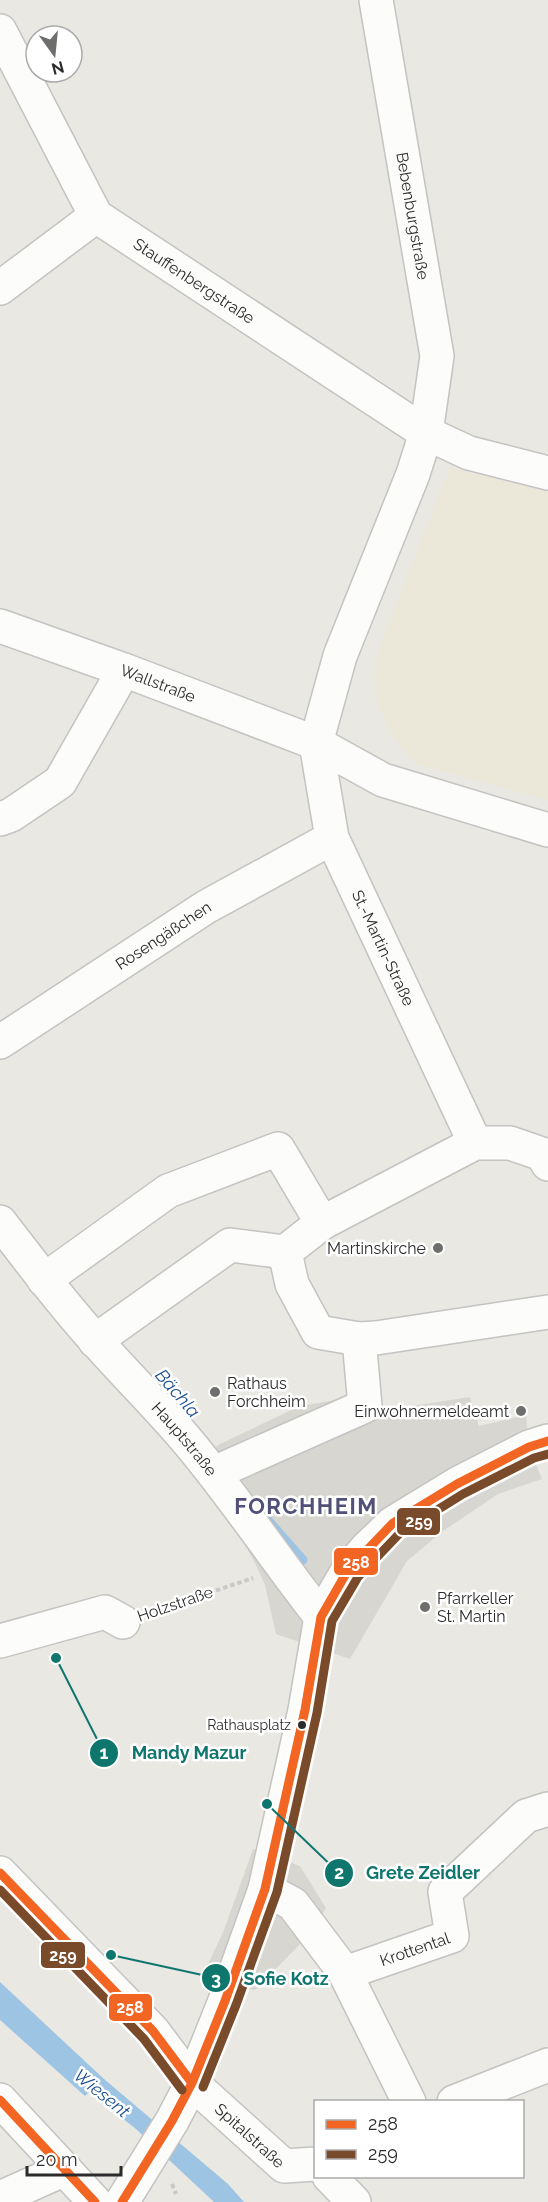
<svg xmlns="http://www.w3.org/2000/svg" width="548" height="2202" font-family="Raleway,sans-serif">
<rect width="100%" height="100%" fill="#e9e8e3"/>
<!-- education -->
<path fill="#ebe8d9" d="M450 467 548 492V800L416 764 393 737 379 709 374 677 378 651Z"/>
<!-- plaza -->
<path fill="#d7d6d1" d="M361 1396 373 1412 470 1397 479 1426 526 1415 529 1447 542 1479 498 1494 443 1531 407 1561 350 1659 276 1634 265 1585 256 1565 226 1510 191 1464 220 1444 300 1406Z
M253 1849 300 1866 326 1908 308 1936 255 1990 218 1987 203 1975 224 1930Z"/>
<!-- water -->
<path fill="#9ec4e3" d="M0 1982 104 2079 228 2184 244 2202H214L136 2129 89 2092 85 2096 0 2020Z"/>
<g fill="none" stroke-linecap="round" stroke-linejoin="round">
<!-- stream -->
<path stroke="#9ec4e3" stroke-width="9" d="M268 1520 303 1560"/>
<defs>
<g id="minor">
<path id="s1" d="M376 0 437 356 426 433 413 474 340 656 316 743 332 838 475 1143"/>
<path id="s2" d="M0 31 96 216 426 433 469 453 548 473"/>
<path d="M0 288 96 216"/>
<path id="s3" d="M0 626 124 670 316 743 383 780 548 830"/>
<path d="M0 819 11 815 60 782 124 670"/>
<path id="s4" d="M0 1042 206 907 332 838"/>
<path d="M548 1164 542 1154 510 1143H475L322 1223 285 1252 292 1284 318 1332 359 1339 376 1338 548 1312"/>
<path id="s5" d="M0 1222C31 1262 62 1304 97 1342 127 1376 160 1408 189 1443 236 1499 276 1560 321 1617"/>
<path d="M44 1280 168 1191 278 1149 322 1223"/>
<path d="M95 1341 230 1245 285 1252"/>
<path d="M214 1473 365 1406 359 1339"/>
<path d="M0 1641 105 1612 123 1622"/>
<path id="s6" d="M0 1873 153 2031 192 2083 284 2166 316 2164"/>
<path id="s7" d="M265 1889 293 1904 345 1973 452 1936 445 1892 526 1816 548 1809"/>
<path d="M345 1973 409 2102"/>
<path d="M0 2100 95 2202"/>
<path d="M454 2102 548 2065"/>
<path d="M329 2176 354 2202"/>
<path d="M0 2198 65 2169"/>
<path d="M122 2202 172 2121 192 2083 225 2001 265 1889 305 1710 321 1617 334 1594 348 1570 366 1549 393 1523 457 1484 529 1447 548 1441"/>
</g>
</defs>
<!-- minor casing -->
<use href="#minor" stroke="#c4c3c2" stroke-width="36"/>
<!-- path -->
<path stroke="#c8c8c7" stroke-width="4" stroke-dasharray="4.5 3" stroke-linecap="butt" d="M152 1612 253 1578
M172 2184 176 2194"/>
<!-- minor -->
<use href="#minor" stroke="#fcfcfb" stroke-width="33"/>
<defs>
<path id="bus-1" d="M0 1873 153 2031 192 2083
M0 2100 95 2202
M122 2202 172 2121 192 2083 225 2001 265 1889 305 1710 321 1617 348 1570 393 1523 457 1484 529 1447 548 1441"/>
<path id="bus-2" d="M0 1890 144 2039 182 2090
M203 2087 236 2005 277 1892 317 1713 332 1621 358 1577 400 1533 463 1494 534 1458 548 1454"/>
</defs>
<!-- bus-1 casing -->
<use href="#bus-1" stroke="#fff" stroke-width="14"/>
<!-- bus-2 casing -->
<use href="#bus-2" stroke="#fff" stroke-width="14"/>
<!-- bus-1 -->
<use href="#bus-1" stroke="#f26522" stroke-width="9"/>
<!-- bus-2 -->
<use href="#bus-2" stroke="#7a4b2a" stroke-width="9"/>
</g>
<!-- markers -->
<g fill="#6e6e6c" stroke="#fff" stroke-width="2">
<circle cx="438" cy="1248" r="6"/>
<circle cx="215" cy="1392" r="6"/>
<circle cx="521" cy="1411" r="6"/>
<circle cx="425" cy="1607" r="6"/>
</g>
<circle fill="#2c2c2c" stroke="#fff" stroke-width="2" cx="302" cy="1725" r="5"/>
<g text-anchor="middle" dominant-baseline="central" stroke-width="5" stroke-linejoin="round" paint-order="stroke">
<!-- bus labels -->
<g font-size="14" fill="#2c2c2c" stroke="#fff" text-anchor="end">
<text x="291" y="1725">Rathausplatz</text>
</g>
<!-- street labels -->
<g font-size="16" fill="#2c2c2c" stroke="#fff">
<text stroke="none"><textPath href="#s1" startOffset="219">Bebenburgstraße</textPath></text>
<text stroke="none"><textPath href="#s2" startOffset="326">Stauffenbergstraße</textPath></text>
<text stroke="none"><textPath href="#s3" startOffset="168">Wallstraße</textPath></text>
<text stroke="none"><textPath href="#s4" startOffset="195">Rosengäßchen</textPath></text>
<text stroke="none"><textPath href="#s1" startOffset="986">St.-Martin-Straße</textPath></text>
<text stroke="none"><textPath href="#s5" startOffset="285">Hauptstraße</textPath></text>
<text transform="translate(175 1604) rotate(-19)">Holzstraße</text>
<text stroke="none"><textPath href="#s7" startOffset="192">Krottental</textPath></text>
<text stroke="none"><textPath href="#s6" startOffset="363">Spitalstraße</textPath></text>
</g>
<!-- poi labels -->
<g font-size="16" fill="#2c2c2c" stroke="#fff" text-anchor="end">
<text x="426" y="1248">Martinskirche</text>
<text x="227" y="1383" text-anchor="start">Rathaus<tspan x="227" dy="18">Forchheim</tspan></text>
<text x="509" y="1411">Einwohnermeldeamt</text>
<text x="437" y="1598" text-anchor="start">Pfarrkeller<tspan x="437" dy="18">St. Martin</tspan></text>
</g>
<!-- water labels -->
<g font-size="18" font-style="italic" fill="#1c5190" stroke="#fff">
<text transform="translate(178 1393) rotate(49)">Bächla</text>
<text transform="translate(102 2093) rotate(39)">Wiesent</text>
</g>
<!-- district labels -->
<g font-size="22" font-weight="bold" letter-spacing="1.5" fill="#515078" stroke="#fff">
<text x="306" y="1506">FORCHHEIM</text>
</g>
</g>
<!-- callouts -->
<path fill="none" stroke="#0f766e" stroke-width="2" d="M56 1658L104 1753M267 1804L339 1873M111 1955L216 1978"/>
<g fill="#0f766e" stroke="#fff" stroke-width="2">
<circle cx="56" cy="1658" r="6"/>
<circle cx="267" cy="1804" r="6"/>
<circle cx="111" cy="1955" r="6"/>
<circle cx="104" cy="1753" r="15"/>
<circle cx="339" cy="1873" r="15"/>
<circle cx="216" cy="1978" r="15"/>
</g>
<g font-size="18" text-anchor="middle" font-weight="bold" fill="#fff">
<text x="104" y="1759">1</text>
<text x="339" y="1879">2</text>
<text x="216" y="1985">3</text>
</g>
<g font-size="18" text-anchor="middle" font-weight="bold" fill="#0f766e" stroke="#fff" stroke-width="5" stroke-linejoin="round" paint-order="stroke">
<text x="189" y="1759">Mandy Mazur</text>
<text x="423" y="1879">Grete Zeidler</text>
<text x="286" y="1985">Sofie Kotz</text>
</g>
<g stroke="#fff" stroke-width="2">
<rect x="396" y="1507" width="45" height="29" rx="6" fill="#7a4b2a"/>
<rect x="333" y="1547" width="46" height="29" rx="6" fill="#f26522"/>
<rect x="40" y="1941" width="46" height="28" rx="6" fill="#7a4b2a"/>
<rect x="108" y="1993" width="45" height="29" rx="6" fill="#f26522"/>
</g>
<g font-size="16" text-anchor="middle" font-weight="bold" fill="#fff">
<text x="419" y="1527">259</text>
<text x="356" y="1568">258</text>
<text x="63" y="1961">259</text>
<text x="130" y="2013">258</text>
</g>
<!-- legend -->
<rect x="314" y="2100" width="210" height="78" fill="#ffffff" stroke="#ababab" stroke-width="1.5"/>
<rect x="326" y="2120" width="30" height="9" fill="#f26522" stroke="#ababab" stroke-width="1.5"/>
<text x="368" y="2130" font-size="18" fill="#2c2c2c">258</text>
<rect x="326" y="2150" width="30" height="9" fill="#7a4b2a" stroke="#ababab" stroke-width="1.5"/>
<text x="368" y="2160" font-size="18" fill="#2c2c2c">259</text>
<!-- north arrow -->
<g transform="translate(54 54) rotate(165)"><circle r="28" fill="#ffffff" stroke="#ababab" stroke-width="1.5"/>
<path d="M0-4.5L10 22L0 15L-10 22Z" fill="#6e6e6c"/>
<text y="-9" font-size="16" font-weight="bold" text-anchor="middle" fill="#2c2c2c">N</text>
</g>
<!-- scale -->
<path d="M27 2166v9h94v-9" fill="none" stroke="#2c2c2c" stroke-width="3"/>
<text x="36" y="2166" font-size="18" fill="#2c2c2c" stroke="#ffffff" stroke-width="4.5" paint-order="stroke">20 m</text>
</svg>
